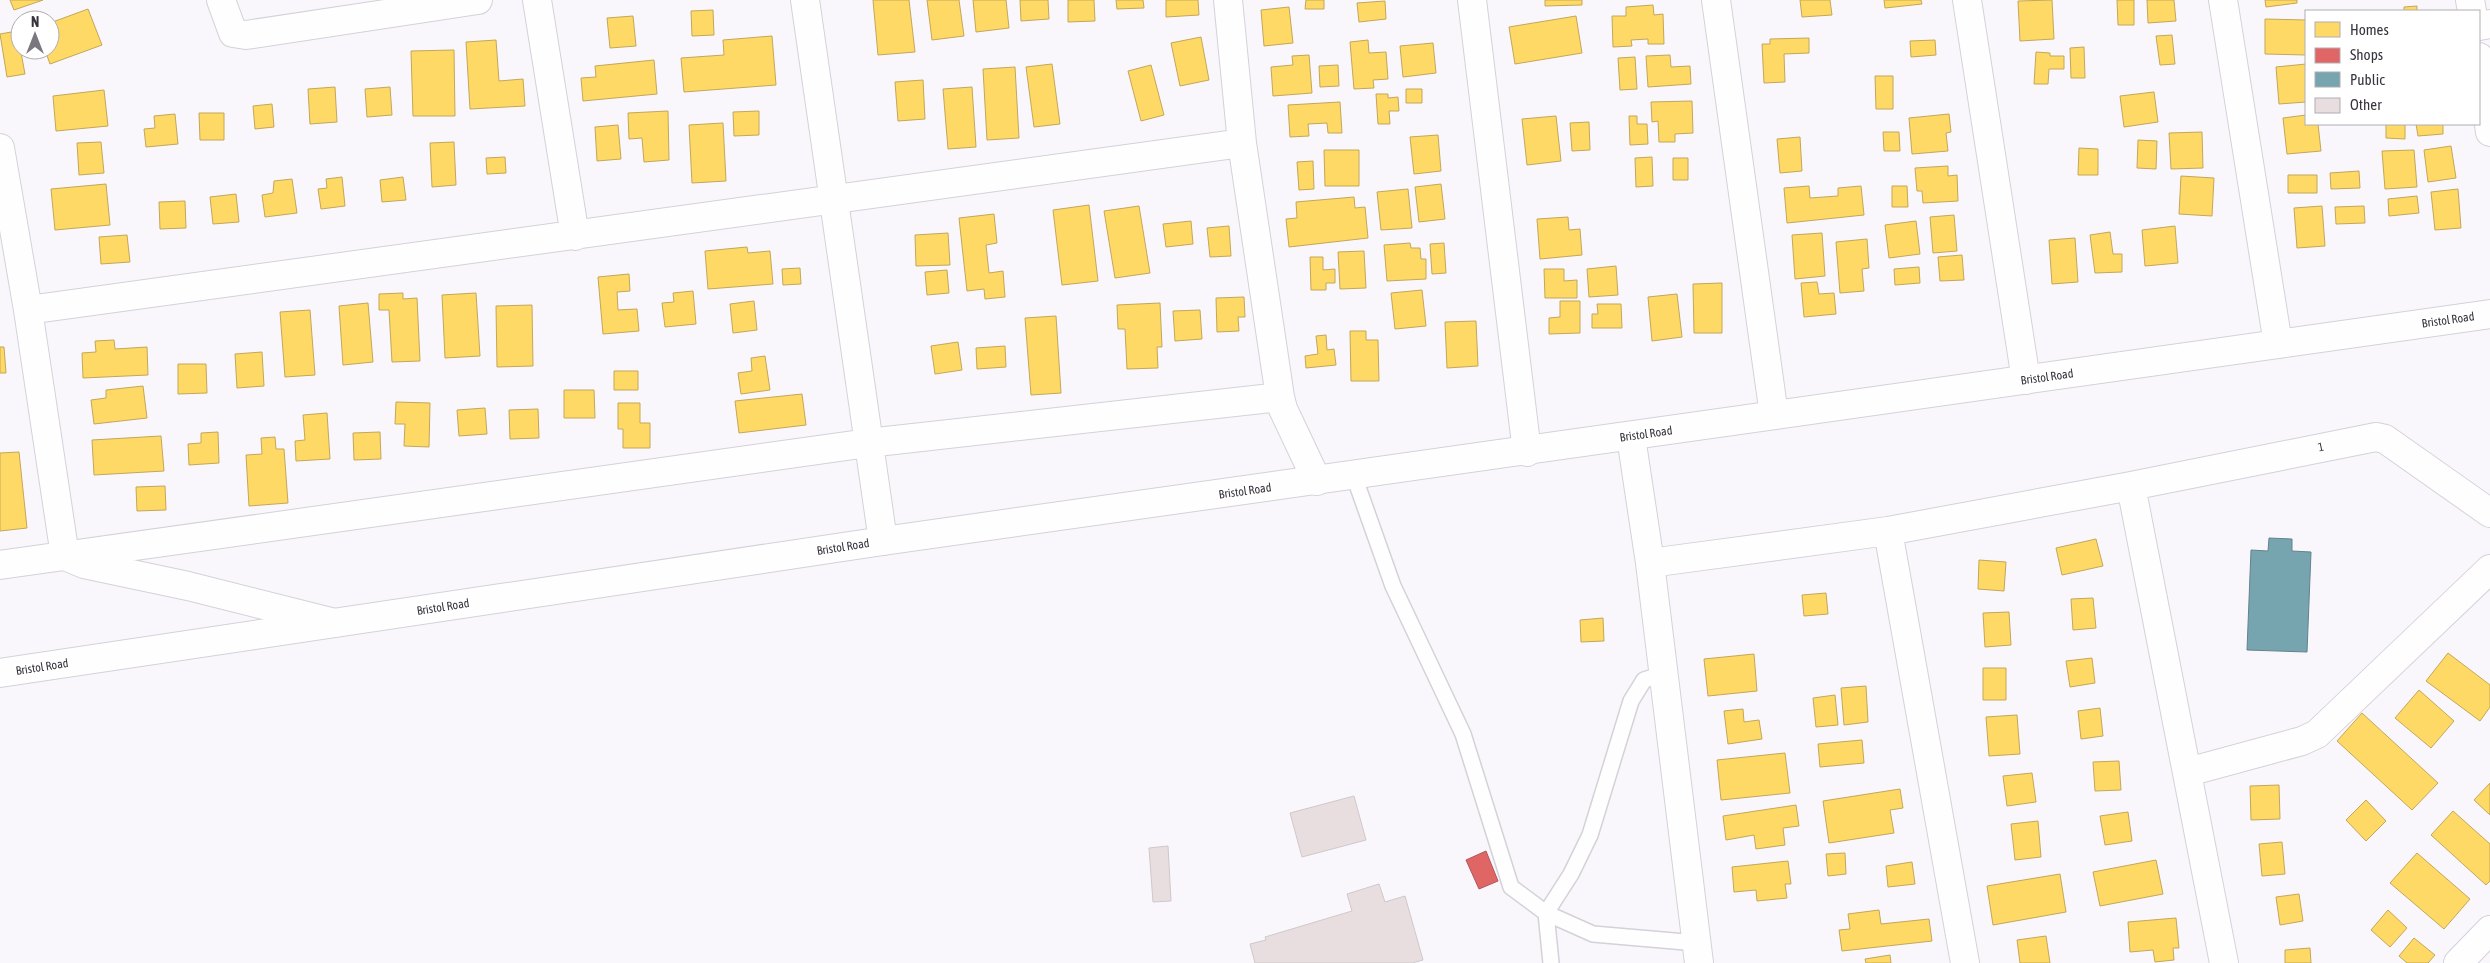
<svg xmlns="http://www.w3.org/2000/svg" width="2490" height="963" font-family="'Asap Condensed',sans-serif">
<rect width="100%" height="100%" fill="#f9f6fc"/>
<!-- homes -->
<path fill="#ffd966" stroke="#c3a759" d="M10 0H43L14 10Z
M873 0H909L915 52 878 55Z
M927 0H959L964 36 932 40Z
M973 0H1006L1009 28 976 32Z
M1020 0H1048L1049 19 1021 21Z
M1068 0H1094L1095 21 1068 22Z
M1116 0H1143L1144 8 1117 9Z
M1166 0H1198L1199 15 1166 17Z
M1306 0H1324V9H1305Z
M1545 0H1582V5L1545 6Z
M1800 0H1830L1832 15 1802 17Z
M1884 0H1921L1922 4 1885 8Z
M2052 0 2054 39 2020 41 2018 1Z
M2117 0H2134V25H2118Z
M2147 0H2174L2176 21 2148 23Z
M2265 0H2297V3L2266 7Z
M1385 1 1386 19 1359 22 1357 3Z
M1653 5 1654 15 1663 14 1664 44H1648V39L1631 40 1632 46 1613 47 1612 16H1626V7Z
M2417 6V11H2404V7Z
M1289 7 1293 43 1264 46 1261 10Z
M88 9 102 45 50 64 45 50H50V23Z
M713 10 714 35 692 36 691 11Z
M633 16 636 46 610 48 607 18Z
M1576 16 1582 53 1515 64 1509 27Z
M2265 19 2306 20V55L2265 54Z
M17 31 25 74 7 77 0 34Z
M2172 35 2175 64 2160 65 2156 36Z
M772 36 776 85 684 92 681 58 724 55 723 40Z
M1201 37 1209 80 1180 86 1171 43Z
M1809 38V53L1784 54 1785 82 1764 83 1762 44H1770V39Z
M496 40 499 81 523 79 525 106 470 109 466 42Z
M1368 40 1369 53 1386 52 1388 79 1373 80 1374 88 1354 89 1350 42Z
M1935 40 1936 55 1911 57 1910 41Z
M1433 43 1436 73 1403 77 1400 46Z
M2084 47 2085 78H2071L2070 48Z
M454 50 455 116H413L411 51Z
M2036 52 2050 53V56H2064V69H2049L2048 84H2034Z
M1309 55 1312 93 1273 96 1271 67 1293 65 1292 56Z
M1670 55 1671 67 1690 66 1691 84 1648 87 1646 56Z
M1635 57 1637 89 1620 90 1618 58Z
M654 60 657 94 583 101 581 78 596 77 595 66Z
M1052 64 1060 124 1034 127 1026 67Z
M2306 64V102L2279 104 2276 67Z
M1151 65 1164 115 1141 121 1128 71Z
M1338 65 1339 86 1320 87 1319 66Z
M1015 67 1019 138 987 140 983 69Z
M1875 76H1893V109H1876Z
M923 80 925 119 898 121 895 82Z
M335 87 337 122 310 124 308 89Z
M390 87 392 115 367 117 365 89Z
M972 87 976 147 948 149 943 89Z
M1406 89H1422V103H1406Z
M104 90 108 126 56 131 53 96Z
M2154 92 2158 122 2124 127 2120 96Z
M1376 94H1388V98L1398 97 1399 111H1389L1390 124H1378Z
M1692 101 1693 133 1675 134V142H1659L1658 121 1652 122 1651 102Z
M1340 102 1342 133H1328L1327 123 1308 124 1309 136 1290 137 1288 105Z
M272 104 274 127 255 129 253 106Z
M668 111 669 160 644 162 642 138 629 139 628 113Z
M759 111V135L734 136 733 112Z
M199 113H224V140H200Z
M175 114 178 144 146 147 144 129 155 128 154 116Z
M1949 114 1951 132 1946 133 1948 151 1912 154 1909 118Z
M2306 115V124H2318L2321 151 2287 154 2283 118Z
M1556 116 1561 161 1527 165 1522 119Z
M1629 116H1637V124H1647L1648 144 1630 145Z
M1589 122 1590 150 1572 151 1570 123Z
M723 123 726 181 692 183 689 125Z
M2386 124H2405V139L2386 138Z
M2416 124H2443V134L2418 136Z
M618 125 621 159 597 161 595 127Z
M1883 132H1899L1900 151H1884Z
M2202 132 2203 168 2171 169 2169 133Z
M1438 135 1441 171 1414 174 1410 137Z
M1800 137 1802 171 1780 173 1777 139Z
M2138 140 2157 141 2156 169 2137 168Z
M101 142 104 173 79 175 77 143Z
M454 142 456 185 432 187 430 143Z
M2451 146 2456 178 2428 182 2424 150Z
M2079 148 2098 149V175H2078Z
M1324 150H1359V186H1325Z
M2414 150 2417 187 2385 189 2382 151Z
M505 157 506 173 487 174 486 158Z
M1652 157 1653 186 1636 187 1635 158Z
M1673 158H1688V180H1673Z
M1313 161 1314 189 1299 190 1297 162Z
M1948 166V176L1957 175 1958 201 1923 203 1922 191H1917L1915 168Z
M2359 171 2360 188 2331 189 2330 173Z
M2288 175H2317V193H2288Z
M2181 176 2214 178 2212 216 2179 214Z
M342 177 345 206 321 209 318 189 327 188 326 179Z
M403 177 406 200 382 202 380 180Z
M292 179 297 213 265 217 262 195 273 193 274 181Z
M106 184 110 225 55 230 51 189Z
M1441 184 1445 219 1419 222 1415 187Z
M1809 186 1810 198 1838 196V188L1861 186 1864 215 1787 223 1784 188Z
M1892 186H1907L1908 207H1892Z
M1408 189 1412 228 1381 230 1377 192Z
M2458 189 2461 228 2435 230 2431 192Z
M236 194 239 222 213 224 210 197Z
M2417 196 2419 213 2389 216 2388 199Z
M1354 197 1355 208 1365 207 1368 238 1289 247 1286 219 1297 218 1296 202Z
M185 201 186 228 160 229 159 202Z
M1089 205 1098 281 1062 285 1053 210Z
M1139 206 1150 273 1115 278 1104 211Z
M2322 206 2325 246 2297 248 2294 208Z
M2364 206 2365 223 2336 224 2335 207Z
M994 214 997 243 986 245 989 273 1003 271 1005 297 985 299 984 289 967 291 959 218Z
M1954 215 1957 251 1933 253 1930 217Z
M1568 217 1569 230 1580 229 1582 255 1540 259 1537 219Z
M1191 221 1193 244 1166 247 1163 224Z
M1916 221 1920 254 1889 258 1885 225Z
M1229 226 1231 256 1210 257 1207 228Z
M2175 226 2178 263 2145 266 2142 230Z
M2110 232 2113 254H2122V272L2095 273 2090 235Z
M948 233 950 265 916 266 915 235Z
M1822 233 1825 276 1795 279 1792 235Z
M127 235 130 262 101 264 99 237Z
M2075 238 2078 282 2052 284 2049 240Z
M1867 239 1869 268 1862 269 1864 291 1840 293 1836 242Z
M1410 243 1411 248H1420L1421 259H1426V279L1387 281 1384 245Z
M1444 243 1446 273 1432 274 1430 244Z
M747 247 748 253 770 251 773 284 708 289 705 251Z
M1364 251 1366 288 1340 289 1338 252Z
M1962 255 1964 280 1940 281 1938 257Z
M1310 257H1323V270L1335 269V283H1326V290H1311Z
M1616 266 1618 295 1589 297 1587 269Z
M1919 267 1920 283 1895 285 1894 269Z
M800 268 801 284 783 285 782 269Z
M1544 269H1564V281L1577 280V298H1545Z
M947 270 949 293 927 295 925 272Z
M629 274 630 291 617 292 618 310 637 309 639 331 603 334 598 277Z
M1817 282 1819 294 1834 293 1836 314 1804 317 1801 283Z
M1722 283V333H1694L1693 284Z
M1422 290 1426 326 1395 329 1391 293Z
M693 291 696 324 665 327 662 303 674 302 673 293Z
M403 293V299L417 298 420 361 392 362 389 310H379V294Z
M476 293 480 356 445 358 442 295Z
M1677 294 1682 337 1652 341 1648 297Z
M1244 297 1245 317H1238L1239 331 1217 332 1216 298Z
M754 301 757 330 733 333 730 304Z
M1560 301H1580V333L1549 334V318L1560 317Z
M368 303 373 362 343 365 339 306Z
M1160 303 1162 347H1157L1158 368 1127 369 1125 329H1118L1117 305Z
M1597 304H1621L1622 328H1592V314H1598Z
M532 305 533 366 497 367 496 306Z
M310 310 315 375 285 377 280 312Z
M1200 310 1202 339 1175 341 1173 311Z
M1056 316 1061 393 1031 395 1025 318Z
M1476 321 1478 366 1447 368 1445 322Z
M1350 331H1366V340H1378L1379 381H1351Z
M1326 335 1327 350 1334 349 1336 365 1306 368 1305 356 1318 354 1316 336Z
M114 340 115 349 147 347 148 375 83 378 82 353 96 352 95 341Z
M958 342 962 370 935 374 931 346Z
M1005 346 1006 367 977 369 976 348Z
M0 347H4L6 373H0Z
M262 352 264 386 237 388 235 354Z
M765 356 770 390 741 394 738 373 752 371 751 358Z
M178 364H206L207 393 178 394Z
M614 371H638V390H614Z
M143 386 147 418 94 424 91 400 106 398V390Z
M564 390H594L595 418H564Z
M802 394 806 425 739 433 735 401Z
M396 402 430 403 429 447 404 446 405 424H395Z
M618 403H640V423H650V448H623V429H618Z
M485 408 487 434 459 436 457 410Z
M538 409 539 438 510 439 509 410Z
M327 413 330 459 296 461 295 441 305 440 303 415Z
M218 432 219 463 189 465 188 444 201 443V433Z
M380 432 381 459 354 460 353 433Z
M161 436 164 471 94 475 92 440Z
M275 437 276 449H284L288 503 249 506 246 455 262 454 261 438Z
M19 452 27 528 0 531V453Z
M165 486 166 510 137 511 136 487Z
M2096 539 2103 566 2062 575 2056 548Z
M1979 560 2006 562 2004 591 1978 589Z
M1826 593 1828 614 1804 616 1802 595Z
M2093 598 2096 628 2073 630 2071 599Z
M2009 612 2011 645 1985 647 1983 613Z
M1603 618 1604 641 1581 642 1580 620Z
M2448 653 2490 685V707L2480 721 2426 681Z
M1754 654 1757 691 1708 696 1704 659Z
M2092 658 2095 683 2070 687 2066 661Z
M1983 668H2006V700H1983Z
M1866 686 1868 722 1844 725 1841 688Z
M2419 690 2454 721 2431 748 2395 718Z
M1835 695 1838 725 1816 727 1813 698Z
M2100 708 2103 736 2081 739 2078 711Z
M1743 709 1744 722 1759 720 1762 739 1728 744 1724 711Z
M2362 713 2438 783 2412 810 2337 741Z
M2017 715 2020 754 1989 756 1986 717Z
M1862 740 1864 763 1820 767 1818 744Z
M1785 753 1790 793 1721 800 1717 760Z
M2119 761 2121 790 2095 791 2093 762Z
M2032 773 2036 802 2007 806 2003 776Z
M2490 783V815L2474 800Z
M2279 785 2280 819 2251 820 2250 786Z
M1900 789 1903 808 1890 810 1894 833 1829 843 1823 801Z
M2366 800 2386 821 2366 841 2346 820Z
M1796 805 1799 826 1783 828 1785 845 1756 849 1754 835 1726 840 1723 816Z
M2453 811 2490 844V881L2486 885 2431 835Z
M2128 812 2132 841 2105 845 2100 816Z
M2038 821 2041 857 2015 860 2011 824Z
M2282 842 2285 874 2262 876 2259 844Z
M1845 853 1846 874 1828 876 1826 854Z
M2417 853 2470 899 2444 929 2390 883Z
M2156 860 2163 894 2100 906 2093 872Z
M1788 861 1791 884H1785L1787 898 1757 901 1756 890 1734 892 1732 867Z
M1912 862 1915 884 1888 887 1886 866Z
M2060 874 2066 912 1993 925 1987 886Z
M2299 894 2303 921 2280 925 2276 897Z
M1879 910 1881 924 1929 919 1932 941 1842 951 1839 930 1850 929 1848 914Z
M2388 910 2407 928 2390 947 2371 930Z
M2176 918 2179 948H2173L2174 960 2155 962 2153 950 2130 952 2128 922Z
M2046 936 2050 963H2020L2017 940Z
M2414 938 2435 955 2428 963H2407L2399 956Z
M2310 948 2311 963H2285V950Z
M1890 955 1891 963H1866L1865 959Z"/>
<!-- shops -->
<path fill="#e06666" stroke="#ae5759" d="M1486 851 1498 881 1479 889 1466 860Z"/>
<!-- public -->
<path fill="#76a5af" stroke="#63838c" d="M2269 538 2292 539V551L2311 552 2307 652 2247 650 2251 550 2268 551Z"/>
<!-- building -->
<path fill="#e9dedf" stroke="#cfc8ca" d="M1354 796 1366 840 1302 857 1290 813Z
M1168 846 1171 901 1153 902 1149 848Z
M1379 884 1385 902 1405 896 1423 960 1412 963H1255L1250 944 1266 940 1265 937 1352 911 1347 894Z"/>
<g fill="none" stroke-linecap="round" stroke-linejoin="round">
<defs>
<path id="lane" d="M1354 476 1393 586 1463 734 1511 887 1546 913 1593 934 1697 943
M1551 963 1546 913 1571 874 1590 835 1631 701 1644 680 1663 674"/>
<path id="street" d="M221 0 233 33 246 35 478 0
M537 0 575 236
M805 0 883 541
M1228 0 1242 143 1280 397 1283 409 1317 481
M1472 0 1527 452
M1716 0 1774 415
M1967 0 2026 380
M2223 0 2278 344
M2470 0 2472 11
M2479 26 2490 24
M2479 57 2490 132
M0 148 28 310 65 556 84 564 188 586 335 623
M28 310 1242 143
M1631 437 1650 563 1699 963
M2131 486 2224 963
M1888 531 1965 963
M1650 563 1888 531 2131 486 2376 437 2385 439 2490 513
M0 565 868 443 1280 397
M2188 772 2302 741 2317 734 2490 569
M2458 963 2490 930"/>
<path id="secondary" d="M0 673 883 541 2490 314"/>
</defs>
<!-- lane casing -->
<use href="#lane" stroke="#d5d1d8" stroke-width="18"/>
<!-- street casing -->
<use href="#street" stroke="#d5d1d8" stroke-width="30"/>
<!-- secondary casing -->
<use href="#secondary" stroke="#d5d1d8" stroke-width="30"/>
<!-- lane -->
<use href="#lane" stroke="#fefeff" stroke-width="15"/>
<!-- street -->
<use href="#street" stroke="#fefeff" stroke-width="28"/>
<!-- secondary -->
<use href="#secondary" stroke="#fefeff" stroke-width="28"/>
</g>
<g text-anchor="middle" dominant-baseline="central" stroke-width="5" stroke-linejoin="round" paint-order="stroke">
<!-- street labels -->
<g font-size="12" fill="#38333c" stroke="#fff">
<text transform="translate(2448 320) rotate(-8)">Bristol Road</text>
<text transform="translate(2047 377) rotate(-8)">Bristol Road</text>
<text transform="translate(1646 434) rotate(-8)">Bristol Road</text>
<text transform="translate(2321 447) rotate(-12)">1</text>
<text transform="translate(1245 491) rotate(-8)">Bristol Road</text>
<text transform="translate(843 547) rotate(-9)">Bristol Road</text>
<text transform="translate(443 607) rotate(-9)">Bristol Road</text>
<text transform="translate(42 667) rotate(-9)">Bristol Road</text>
</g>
</g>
<!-- legend -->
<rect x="2305" y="10" width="175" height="115" fill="#ffffff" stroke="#afadb1"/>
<rect x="2315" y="22" width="25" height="15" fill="#ffd966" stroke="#afadb1"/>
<text x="2350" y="35" font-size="15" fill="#38333c">Homes</text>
<rect x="2315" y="48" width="25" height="15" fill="#e06666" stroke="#afadb1"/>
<text x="2350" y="60" font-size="15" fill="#38333c">Shops</text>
<rect x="2315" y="72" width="25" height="15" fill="#76a5af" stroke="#afadb1"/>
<text x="2350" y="85" font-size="15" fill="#38333c">Public</text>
<rect x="2315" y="98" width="25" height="15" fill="#e9dedf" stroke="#afadb1"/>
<text x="2350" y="110" font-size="15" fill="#38333c">Other</text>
<!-- north arrow -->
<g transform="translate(35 35)"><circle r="24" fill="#ffffff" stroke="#afadb1"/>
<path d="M0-4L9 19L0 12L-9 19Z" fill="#7c777f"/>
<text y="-8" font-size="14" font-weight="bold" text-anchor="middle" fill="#38333c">N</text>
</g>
</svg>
